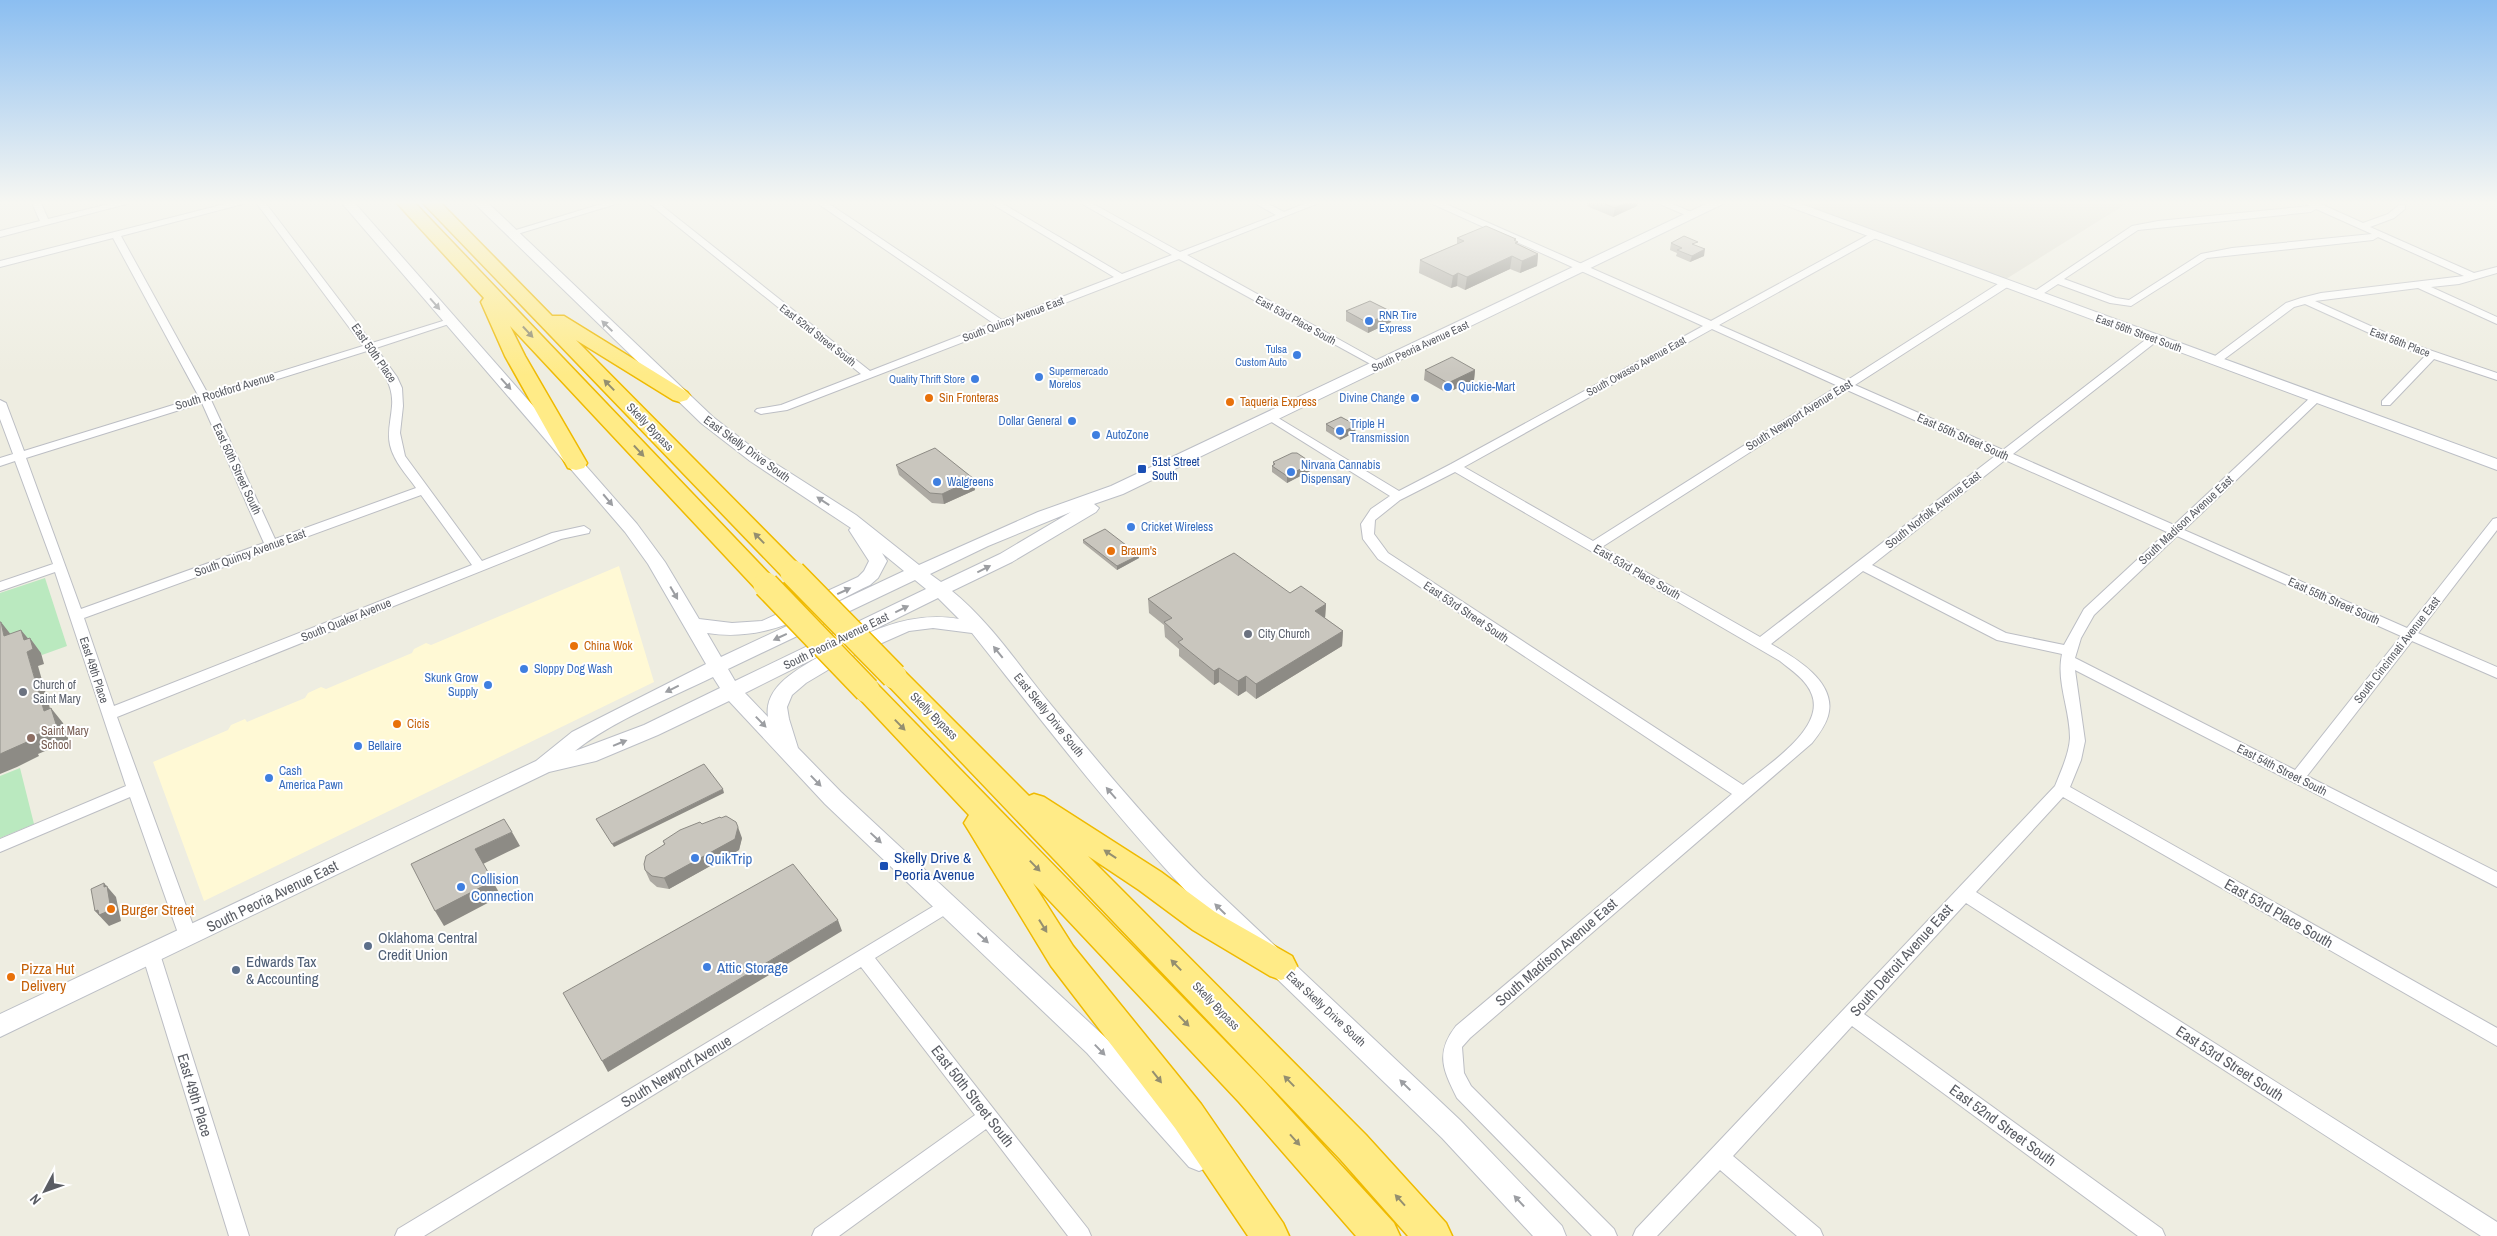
<svg xmlns="http://www.w3.org/2000/svg" width="2497" height="1236" font-family="'Archivo Narrow',sans-serif">
<rect width="100%" height="100%" fill="#eeede1"/>
<!-- commercial -->
<path fill="#fff9d5" d="M619 566 654 682 204 901 153 762 228 730 231 725 245 719 247 722 305 698 308 693 321 687 326 689 412 653 414 649 426 643 431 645Z"/>
<!-- education -->
<path fill="#dedcd0" d="M1795 201H2128L2129 202 2006 279Z"/>
<!-- green -->
<path fill="#bae9bf" d="M45 578 67 646 42 655 41 653 0 641V593Z
M20 768 34 824 0 838V776Z"/>
<g fill="none" stroke-linecap="round" stroke-linejoin="round">
<defs>
<path id="street" d="M31 201H40L48 219 121 201H138L0 237V231L40 221Z
M237 201H254L121 236 208 394 363 346 255 201H264L372 343 446 320 450 319 455 322 376 348 397 377 402 388 403 406 400 433 405 456 482 561 552 533 584 526 590 530 589 533 561 539 117 717 197 936 194 941 188 943 182 941 179 936 130 797 0 852V839L126 786 55 572 0 591V582L53 564 15 461 0 466V458L13 454 0 419V400L6 403 24 451 199 397 113 238 0 267V261ZM367 351C380 368 394 383 392 406 391 420 387 432 390 445 394 462 407 475 416 488L275 539 211 400ZM202 403 264 543 81 609 26 458ZM421 495 472 565 114 706 84 618Z
M611 201H626L514 235 506 233Z
M646 201H656L870 371 993 323 814 201H825L1002 320 1114 277 987 201H998L1122 274 1172 255 1077 201H1088L1180 252 1276 215 1251 201H1263L1284 212 1311 201H1324L1187 255 1385 365 1384 367H1376L1179 259 787 410 761 414 755 411 757 409 781 405 861 374Z
M1426 201H1439L1711 321 1870 234H1876V238L1719 325 1846 381 2001 282H2009V286L1855 385 2003 450 2149 337H2157V341L2013 454 2174 525 2312 396H2320V400L2184 530 2407 628 2493 519 2497 518V530L2418 633 2497 667V678L2412 641 2307 776 2497 872V887L2075 670 2085 741 2081 760 2070 787 2497 1028V1046L2063 797 1976 892 2497 1222V1236H2481L1966 903 1864 1014 2162 1229 2165 1236H2138L1852 1026 1733 1156 1820 1229 1823 1236H1797L1720 1170 1657 1236H1633L1636 1229 2055 786C2061 771 2069 754 2070 738 2070 709 2056 682 2062 654L1997 640 1863 571 1771 644C1794 657 1838 682 1828 716 1825 726 1819 734 1812 743L1470 1038 1462 1047 1464 1073 1471 1086 1614 1229 1617 1236H1592L1457 1098C1443 1070 1435 1053 1456 1026L1732 794 1378 559 1363 539 1361 524 1371 509 1390 496 1265 418 1267 416H1275L1399 491 1451 464 1703 326ZM1712 329 1838 386 1593 541 1464 467ZM1847 390 1995 456 1760 637 1602 547ZM2005 460 2167 532 2084 609 2064 645 2006 633 1872 565ZM1455 472 1780 661C1791 670 1807 680 1812 695 1825 729 1766 766 1743 785L1388 553 1374 534 1375 520 1400 500ZM2177 536 2401 636 2295 770 2075 658 2081 638 2094 615Z
M1653 201H1666L1698 215 1690 217Z
M2302 201H2314L2363 223 2388 214 2399 205H2405V209L2394 218 2370 227 2474 273 2497 267V273L2459 284 2431 287 2497 317V324L2418 288 2315 301 2406 342 2497 373V380L2434 359 2390 405H2382V401L2425 356 2398 346 2305 304 2294 307 2219 363H2211V359L2286 303 2301 298 2321 293 2464 276 2378 237 2373 240 2207 258 2131 306 2110 303 2058 284 2038 297 2029 295 2132 226 2158 221 2310 206ZM2316 209 2372 234 2232 248 2201 254 2129 300 2116 298 2064 279 2138 230 2311 212Z
M947 898 953 900 956 905 953 910 875 958 1088 1229 1091 1236H1068L986 1129 839 1236H812L815 1229 975 1115 861 967 424 1236H395L398 1229Z
M151 947 157 949 160 954 249 1236H229L142 954 145 949Z"/>
<path id="secondary" d="M340 201H353L637 524 665 562 699 619 732 623 762 621 858 577 864 571 869 561 849 530 851 528 750 461 701 423 472 201H486L713 417 762 455 856 515 919 565 1038 512 1111 486 1712 201H1729L1123 494 1094 504 1099 508 1096 512 1012 562 952 591C989 621 1018 664 1047 700 1098 762 1148 822 1203 878L1460 1120 1562 1226 1566 1236H1533L1442 1138 1187 892C1110 810 1042 721 972 633L933 628 909 631 848 658 806 683 792 695 787 707 789 719 798 748 841 792 1105 1037 1209 1149 1213 1158 1209 1167 1199 1171 1189 1167 1087 1053 825 804 729 701 658 735 596 761 549 772 0 1037V1014L536 761 572 732 706 664 648 564 625 532ZM1071 512 1000 554 941 582 930 574 988 546ZM882 553 904 571 721 657 707 633C770 643 815 611 870 585L878 578 887 561ZM915 580 926 589 735 681 728 669ZM938 598 959 619C923 613 894 622 861 636ZM827 652C804 666 763 684 768 717L745 693ZM713 677 720 688 644 725 575 751C612 721 670 698 713 677Z
M1774 201H1793L2497 459V470Z"/>
<path id="highway" d="M395 201H413L775 580 778 585 775 590 766 593 757 590 510 326 525 356 587 463 584 468 576 470 568 468 505 356 481 302 484 298Z
M421 201H439L552 316H564L687 392 690 396 687 400 680 402 673 400 576 340 802 568 805 573 802 578 793 581 784 578Z
M894 667 903 670 1029 796 1034 794 1044 797 1161 872 1215 912 1292 956 1297 966 1292 976 1281 980 1270 976 1193 930 1139 890 1088 856 1366 1135 1446 1223 1452 1236H1408L1340 1159 885 682 881 676 885 670Z
M867 681 876 683 1263 1080 1394 1223 1400 1236H1356L1239 1102 1033 883 1073 946 1201 1104 1283 1223 1289 1236H1248L1175 1128 1051 966 969 831 964 823 969 815 858 697 854 690 858 683Z"/>
</defs>
<!-- street casing -->
<use href="#street" stroke="#bcbec4" stroke-width="2"/>
<!-- secondary casing -->
<use href="#secondary" stroke="#bcbfc6" stroke-width="2"/>
<!-- highway casing -->
<use href="#highway" stroke="#efba00" stroke-width="3"/>
<!-- street -->
<use href="#street" fill="#fff" fill-rule="evenodd"/>
<!-- secondary -->
<use href="#secondary" fill="#fff" fill-rule="evenodd"/>
<!-- highway -->
<use href="#highway" fill="#ffeb87" fill-rule="evenodd"/>
<defs>
<path id="highway-bridge" d="M793 573 894 676
M766 585 867 690"/>
</defs>
<!-- highway-bridge casing -->
<use href="#highway-bridge" stroke="#efba00" stroke-width="28" stroke-linecap="butt"/>
<!-- highway-bridge -->
<use href="#highway-bridge" stroke="#ffeb87" stroke-width="25"/>
</g>
<!-- wall -->
<path fill="#adaaa3" d="M1587 201H1638L1637 206 1613 217 1587 206Z
M1457 238 1518 244 1538 254 1537 266 1520 273 1510 269 1465 290 1457 286 1451 288 1419 273 1420 260 1457 244Z
M1671 243 1697 246 1704 256 1690 262 1676 256 1677 253 1670 250Z
M1346 311 1392 312 1391 322 1368 333 1346 321Z
M1425 370H1475L1474 380 1447 393 1424 380Z
M1326 424 1356 425 1355 432 1340 440 1326 431Z
M1273 462 1312 463V470L1287 483 1272 472V466L1273 465Z
M896 465 975 490 944 504 932 503 899 475Z
M1083 540 1139 558 1117 570 1083 543Z
M1290 593 1326 604 1325 618 1343 631 1342 646 1256 699 1246 691 1238 696 1219 682 1214 685 1179 656V649L1165 637 1164 625 1149 613 1148 599Z
M742 838 739 850 669 889 657 887 650 881 645 870 664 844 663 841Z"/>
<!-- shaded-wall -->
<path fill="#8d8b85" d="M1629 201H1638L1637 206 1613 217 1615 208Z
M1705 249 1704 256 1690 262 1692 256Z
M1538 254 1537 266 1520 273 1522 261Z
M1512 256 1510 269 1465 290 1467 277Z
M1458 273 1457 286 1451 288 1453 276Z
M1392 312 1391 322 1368 333V323Z
M1475 370 1474 380 1447 393 1448 383Z
M1356 425 1355 432 1340 440 1341 433Z
M1312 463V470L1287 483V476Z
M974 479 975 490 944 504 942 494Z
M1139 555V558L1117 570V566Z
M1326 604 1325 619 1315 611Z
M1 622 12 636H4Z
M21 630 31 642 30 638 41 653 44 664 38 666 55 726 44 711 27 652Z
M1343 631 1342 646 1256 699V684Z
M1219 668V682L1214 685V671Z
M1246 676V691L1238 696V681Z
M51 708 63 723 69 741 38 754 39 756 17 767 0 774V754L26 739Z
M723 789 724 793 614 847 612 844Z
M738 827 742 838 739 850 669 889 664 878Z
M512 832 520 846 483 864 501 896 444 926 435 911 475 849Z
M104 883 116 897 121 921 109 926 95 911 98 910 104 887Z
M838 920 842 931 608 1072 602 1061Z"/>
<!-- building -->
<path fill="#c9c6be" stroke="#8d8b85" d="M1598 201H1629L1615 208Z
M1486 226 1516 239 1514 240 1518 242 1515 243 1538 254 1522 261 1512 256 1467 277 1458 273 1453 276 1420 260 1464 241 1457 238Z
M1684 236 1698 242 1692 244 1705 249 1692 256 1677 250 1682 248 1671 243Z
M1370 301 1392 312 1368 323 1346 311Z
M1452 357 1475 370 1448 383 1425 370Z
M1341 417 1356 425 1341 433 1326 424Z
M935 448 974 479 942 494 930 493 896 465Z
M1292 453H1297L1312 463 1287 476 1272 466 1275 464 1273 462Z
M1105 529 1139 555 1117 566 1083 540Z
M1234 553 1290 593 1301 586 1326 604 1315 611 1343 631 1256 684 1246 676 1238 681 1219 668 1214 671 1178 642 1183 639 1164 622 1172 618 1148 599Z
M0 622H1L4 636 21 630 24 640 30 638 33 649 27 652 44 711 51 708 57 727 26 739 27 742 0 754Z
M704 764 723 789 612 844 596 819Z
M726 816 736 822 738 827 735 839 664 878 652 876 645 870 644 864 646 856 665 844 663 841 680 830 700 822 702 824 720 817 721 818Z
M504 819 512 832 475 849 493 881 435 911 411 864Z
M793 864 838 920 602 1061 563 993Z
M104 883V887L107 886 111 910 99 915 98 910 95 911 91 889Z"/>
<!-- one-way arrows -->
<defs><path id="oneway-solid" d="M-6-.8H1V-3.2L6.5 0L1 3.2V.8H-6Z" transform="scale(1.25)"/></defs>
<g fill="#9c9ea2">
<use href="#oneway-solid" transform="translate(435 304) rotate(49)"/>
<use href="#oneway-solid" transform="translate(607 326) rotate(-136)"/>
<use href="#oneway-solid" transform="translate(506 384) rotate(48)"/>
<use href="#oneway-solid" transform="translate(608 500) rotate(50)"/>
<use href="#oneway-solid" transform="translate(823 501) rotate(-147)"/>
<use href="#oneway-solid" transform="translate(984 569) rotate(-27)"/>
<use href="#oneway-solid" transform="translate(844 591) rotate(-25)"/>
<use href="#oneway-solid" transform="translate(674 593) rotate(60)"/>
<use href="#oneway-solid" transform="translate(902 609) rotate(-26)"/>
<use href="#oneway-solid" transform="translate(780 637) rotate(155)"/>
<use href="#oneway-solid" transform="translate(998 652) rotate(-129)"/>
<use href="#oneway-solid" transform="translate(672 689) rotate(154)"/>
<use href="#oneway-solid" transform="translate(761 722) rotate(46)"/>
<use href="#oneway-solid" transform="translate(620 743) rotate(-22)"/>
<use href="#oneway-solid" transform="translate(816 781) rotate(46)"/>
<use href="#oneway-solid" transform="translate(1111 793) rotate(-131)"/>
<use href="#oneway-solid" transform="translate(876 838) rotate(43)"/>
<use href="#oneway-solid" transform="translate(1220 909) rotate(-136)"/>
<use href="#oneway-solid" transform="translate(983 938) rotate(42)"/>
<use href="#oneway-solid" transform="translate(1100 1050) rotate(46)"/>
<use href="#oneway-solid" transform="translate(1405 1085) rotate(-136)"/>
<use href="#oneway-solid" transform="translate(1519 1201) rotate(-133)"/>
</g>
<g fill="#948f70">
<use href="#oneway-solid" transform="translate(528 332) rotate(47)"/>
<use href="#oneway-solid" transform="translate(609 385) rotate(-134)"/>
<use href="#oneway-solid" transform="translate(639 451) rotate(47)"/>
<use href="#oneway-solid" transform="translate(759 538) rotate(-134)"/>
<use href="#oneway-solid" transform="translate(900 725) rotate(46)"/>
<use href="#oneway-solid" transform="translate(1110 854) rotate(-146)"/>
<use href="#oneway-solid" transform="translate(1035 866) rotate(46)"/>
<use href="#oneway-solid" transform="translate(1043 926) rotate(58)"/>
<use href="#oneway-solid" transform="translate(1176 965) rotate(-134)"/>
<use href="#oneway-solid" transform="translate(1184 1021) rotate(46)"/>
<use href="#oneway-solid" transform="translate(1157 1077) rotate(52)"/>
<use href="#oneway-solid" transform="translate(1289 1081) rotate(-134)"/>
<use href="#oneway-solid" transform="translate(1295 1140) rotate(48)"/>
<use href="#oneway-solid" transform="translate(1400 1200) rotate(-132)"/>
</g>
<!-- sky -->
<linearGradient id="sky" x2="0" y2="1"><stop stop-color="#8bbef1"/><stop offset="0.54" stop-color="#f7f7f2"/><stop offset="1" stop-color="#f7f7f2" stop-opacity="0"/></linearGradient>
<rect width="2497" height="375" fill="url(#sky)"/>
<!-- markers -->
<g fill="#3f7fe0" stroke="#fff" stroke-width="2">
<circle cx="1369" cy="321" r="5"/>
<circle cx="1297" cy="355" r="5"/>
<circle cx="1039" cy="377" r="5"/>
<circle cx="975" cy="379" r="5"/>
<circle cx="1448" cy="387" r="5"/>
<circle cx="1415" cy="398" r="5"/>
<circle cx="1072" cy="421" r="5"/>
<circle cx="1340" cy="431" r="5"/>
<circle cx="1096" cy="435" r="5"/>
<circle cx="1291" cy="472" r="5"/>
<circle cx="937" cy="482" r="5"/>
<circle cx="1131" cy="527" r="5"/>
<circle cx="524" cy="669" r="5"/>
<circle cx="488" cy="685" r="5"/>
<circle cx="358" cy="746" r="5"/>
<circle cx="269" cy="778" r="5"/>
<circle cx="695" cy="858" r="5"/>
<circle cx="461" cy="887" r="5"/>
<circle cx="707" cy="967" r="5"/>
</g>
<g fill="#e8710a" stroke="#fff" stroke-width="2">
<circle cx="929" cy="398" r="5"/>
<circle cx="1230" cy="402" r="5"/>
<circle cx="1111" cy="551" r="5"/>
<circle cx="574" cy="646" r="5"/>
<circle cx="397" cy="724" r="5"/>
<circle cx="111" cy="909" r="5"/>
<circle cx="11" cy="977" r="5"/>
</g>
<g fill="#1a4fb4" stroke="#fff" stroke-width="2">
<rect x="1137" y="464" width="10" height="10" rx="2.5"/>
<rect x="879" y="861" width="10" height="10" rx="2.5"/>
</g>
<g fill="#6b7280" stroke="#fff" stroke-width="2">
<circle cx="1248" cy="634" r="5"/>
<circle cx="23" cy="692" r="5"/>
</g>
<circle fill="#8d6e63" stroke="#fff" stroke-width="2" cx="31" cy="738" r="5"/>
<g fill="#5c6f8a" stroke="#fff" stroke-width="2">
<circle cx="368" cy="946" r="5"/>
<circle cx="236" cy="970" r="5"/>
</g>
<g text-anchor="middle" dominant-baseline="central" stroke-width="4" stroke-linejoin="round" paint-order="stroke">
<!-- far-shop labels -->
<g font-size="11" fill="#366cbe" stroke="#fff" text-anchor="start">
<text x="1379" y="315">RNR Tire<tspan x="1379" dy="13">Express</tspan></text>
<text x="1287" y="349" text-anchor="end">Tulsa<tspan x="1287" dy="13">Custom Auto</tspan></text>
<text x="1049" y="371">Supermercado<tspan x="1049" dy="13">Morelos</tspan></text>
<text x="965" y="379" text-anchor="end">Quality Thrift Store</text>
</g>
<!-- far-street labels -->
<g font-size="11" fill="#5a5d64" stroke="#fff">
<text transform="translate(1013 319) rotate(-21)">South Quincy Avenue East</text>
<text transform="translate(1296 320) rotate(29)">East 53rd Place South</text>
<text transform="translate(2139 333) rotate(20)">East 56th Street South</text>
<text transform="translate(818 335) rotate(38)">East 52nd Street South</text>
<text transform="translate(2400 342) rotate(21)">East 56th Place</text>
<text transform="translate(1420 346) rotate(-25)">South Peoria Avenue East</text>
<text transform="translate(1636 366) rotate(-29)">South Owasso Avenue East</text>
</g>
<!-- street labels -->
<g font-size="12" fill="#5a5d64" stroke="#fff">
<text transform="translate(374 353) rotate(55)">East 50th Place</text>
<text transform="translate(225 391) rotate(-17)">South Rockford Avenue</text>
<text transform="translate(1799 415) rotate(-32)">South Newport Avenue East</text>
<text transform="translate(650 427) rotate(46)">Skelly Bypass</text>
<text transform="translate(1963 437) rotate(24)">East 55th Street South</text>
<text transform="translate(747 449) rotate(36)">East Skelly Drive South</text>
<text transform="translate(237 469) rotate(65)">East 50th Street South</text>
<text transform="translate(1933 510) rotate(-38)">South Norfolk Avenue East</text>
<text transform="translate(2186 520) rotate(-43)">South Madison Avenue East</text>
<text transform="translate(250 553) rotate(-20)">South Quincy Avenue East</text>
<text transform="translate(1637 572) rotate(30)">East 53rd Place South</text>
<text transform="translate(2334 601) rotate(24)">East 55th Street South</text>
<text transform="translate(1466 612) rotate(34)">East 53rd Street South</text>
<text transform="translate(346 620) rotate(-22)">South Quaker Avenue</text>
<text transform="translate(836 641) rotate(-26)">South Peoria Avenue East</text>
<text transform="translate(2397 650) rotate(-52)">South Cincinnati Avenue East</text>
<text transform="translate(94 670) rotate(72)">East 49th Place</text>
<text transform="translate(1049 715) rotate(51)">East Skelly Drive South</text>
<text transform="translate(934 716) rotate(45)">Skelly Bypass</text>
<text transform="translate(2282 770) rotate(27)">East 54th Street South</text>
<text transform="translate(1216 1006) rotate(46)">Skelly Bypass</text>
<text transform="translate(1326 1009) rotate(43)">East Skelly Drive South</text>
</g>
<!-- shop labels -->
<g font-size="12" fill="#366cbe" stroke="#fff" text-anchor="start">
<text x="1458" y="387">Quickie-Mart</text>
<text x="1405" y="398" text-anchor="end">Divine Change</text>
<text x="1062" y="421" text-anchor="end">Dollar General</text>
<text x="1350" y="424">Triple H<tspan x="1350" dy="14">Transmission</tspan></text>
<text x="1106" y="435">AutoZone</text>
<text x="1301" y="465">Nirvana Cannabis<tspan x="1301" dy="14">Dispensary</tspan></text>
<text x="947" y="482">Walgreens</text>
<text x="1141" y="527">Cricket Wireless</text>
<text x="534" y="669">Sloppy Dog Wash</text>
<text x="478" y="678" text-anchor="end">Skunk Grow<tspan x="478" dy="14">Supply</tspan></text>
<text x="368" y="746">Bellaire</text>
<text x="279" y="771">Cash<tspan x="279" dy="14">America Pawn</tspan></text>
</g>
<!-- food labels -->
<g font-size="12" fill="#c56008" stroke="#fff" text-anchor="start">
<text x="939" y="398">Sin Fronteras</text>
<text x="1240" y="402">Taqueria Express</text>
<text x="1121" y="551">Braum's</text>
<text x="584" y="646">China Wok</text>
<text x="407" y="724">Cicis</text>
</g>
<!-- transit labels -->
<g font-size="12" fill="#164399" stroke="#fff" text-anchor="start">
<text x="1152" y="462">51st Street<tspan x="1152" dy="14">South</tspan></text>
</g>
<!-- worship labels -->
<g font-size="12" fill="#5b616d" stroke="#fff" text-anchor="start">
<text x="1258" y="634">City Church</text>
<text x="33" y="685">Church of<tspan x="33" dy="14">Saint Mary</tspan></text>
</g>
<!-- education labels -->
<g font-size="12" fill="#785e54" stroke="#fff" text-anchor="start">
<text x="41" y="731">Saint Mary<tspan x="41" dy="14">School</tspan></text>
</g>
<!-- near-transit labels -->
<g font-size="15" fill="#164399" stroke="#fff" text-anchor="start">
<text x="894" y="857">Skelly Drive &amp;<tspan x="894" dy="17">Peoria Avenue</tspan></text>
</g>
<!-- near-shop labels -->
<g font-size="15" fill="#366cbe" stroke="#fff" text-anchor="start">
<text x="705" y="858">QuikTrip</text>
<text x="471" y="878">Collision<tspan x="471" dy="17">Connection</tspan></text>
<text x="717" y="967">Attic Storage</text>
</g>
<!-- near-street labels -->
<g font-size="15" fill="#5a5d64" stroke="#fff">
<text transform="translate(272 896) rotate(-26)">South Peoria Avenue East</text>
<text transform="translate(2279 913) rotate(30)">East 53rd Place South</text>
<text transform="translate(1556 952) rotate(-41)">South Madison Avenue East</text>
<text transform="translate(1901 960) rotate(-48)">South Detroit Avenue East</text>
<text transform="translate(2230 1063) rotate(33)">East 53rd Street South</text>
<text transform="translate(676 1071) rotate(-31)">South Newport Avenue</text>
<text transform="translate(195 1095) rotate(73)">East 49th Place</text>
<text transform="translate(973 1096) rotate(52)">East 50th Street South</text>
<text transform="translate(2003 1125) rotate(36)">East 52nd Street South</text>
</g>
<!-- near-food labels -->
<g font-size="15" fill="#c56008" stroke="#fff" text-anchor="start">
<text x="121" y="909">Burger Street</text>
<text x="21" y="968">Pizza Hut<tspan x="21" dy="17">Delivery</tspan></text>
</g>
<!-- near-service labels -->
<g font-size="15" fill="#4e5e75" stroke="#fff" text-anchor="start">
<text x="378" y="937">Oklahoma Central<tspan x="378" dy="17">Credit Union</tspan></text>
<text x="246" y="961">Edwards Tax<tspan x="246" dy="17">&amp; Accounting</tspan></text>
</g>
</g>
<!-- north arrow -->
<g transform="translate(45 1191) rotate(229)" stroke="#ffffff" stroke-width="4" paint-order="stroke">
<path d="M0-4L9 19L0 12L-9 19Z" fill="#5a5d64"/>
<text y="-8" font-size="14" font-weight="bold" text-anchor="middle" fill="#5a5d64">N</text>
</g>
</svg>
